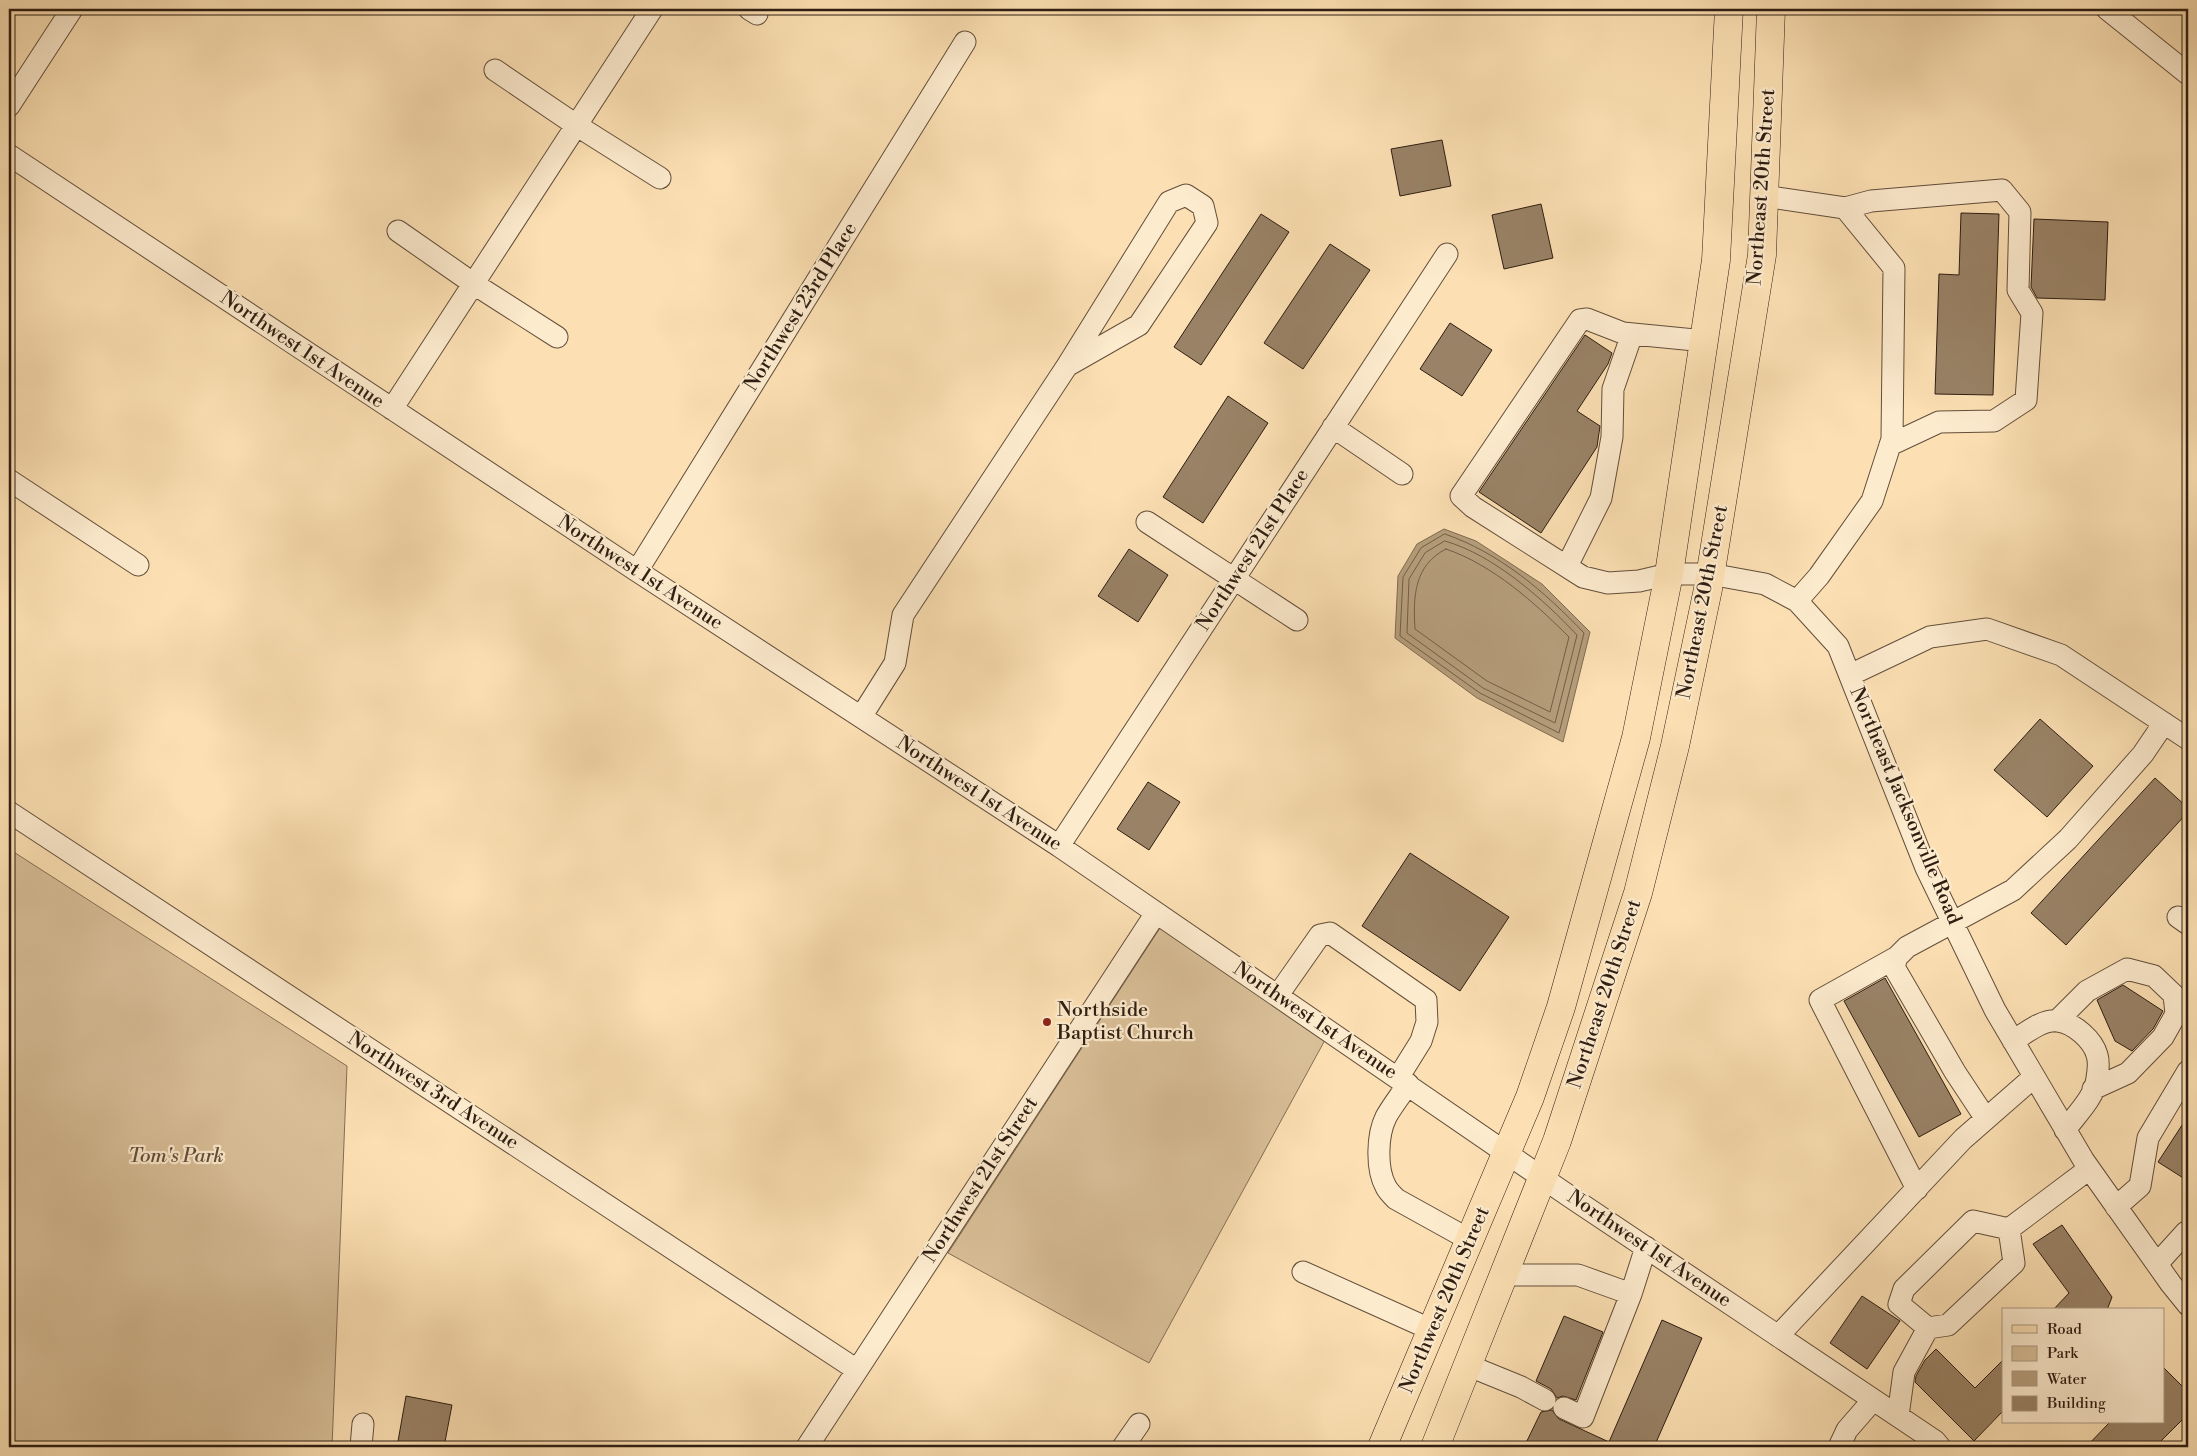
<svg xmlns="http://www.w3.org/2000/svg" width="2197" height="1456" font-family="'Libre Bodoni',serif">
<rect width="100%" height="100%" fill="#fce0b3"/>
<filter id="stains"><feTurbulence type="fractalNoise" baseFrequency=".004" numOctaves="4"/><feColorMatrix values="0 0 0 0 .2 0 0 0 0 .09 0 0 0 0 .02 0 0 0 .5 -.17"/></filter>
<radialGradient id="worn" r=".72"><stop offset=".6" stop-color="#630" stop-opacity="0"/><stop offset="1" stop-color="#630" stop-opacity=".3"/></radialGradient>
<!-- green -->
<path fill="#d9bf98" stroke="#846e55" d="M9 849 347 1066 332 1447H9Z
M1160 928 1325 1040 1149 1363 948 1253Z"/>
<!-- water -->
<path fill="#b69e7c" stroke="#806a52" d="M1444 529 1476 541 1542 584 1590 632 1563 742 1477 698 1395 638 1398 576 1417 544Z"/>
<g fill="none" stroke-linecap="round" stroke-linejoin="round">
<!-- shore -->
<path stroke="#725e47" stroke-width="1" d="M1445 534C1500 553 1545 592 1584 633L1559 733 1480 693 1400 636 1403 577 1421 548Z
M1445 541C1494 555 1543 599 1577 635L1555 723 1483 688 1407 633 1409 579 1425 553Z
M1446 549C1493 565 1535 603 1569 637L1550 712 1487 681 1415 629C1413 597 1414 565 1446 549Z"/>
</g>
<!-- building -->
<path fill="#998266" stroke="#2e1d12" d="M1442 140 1451 186 1400 196 1391 149Z
M1541 204 1553 258 1504 269 1492 215Z
M1961 213 1999 214 1993 395 1935 394 1939 274 1959 275Z
M1261 214 1289 232 1201 365 1174 347Z
M2034 219 2108 222 2105 300 2037 298 2031 287Z
M1330 244 1370 270 1303 369 1264 343Z
M1450 323 1492 350 1462 396 1420 369Z
M1585 335 1612 353 1608 364 1577 411 1600 426 1597 447 1541 533 1479 492Z
M1228 396 1268 423 1203 523 1163 497Z
M1129 549 1168 575 1138 622 1098 596Z
M2040 719 2093 766 2047 817 1994 770Z
M2155 778 2188 808V812L2066 945 2031 913Z
M1148 782 1180 802 1149 850 1117 829Z
M1410 853 1509 917 1460 991 1362 926Z
M1885 978 1961 1114 1919 1137 1844 1001Z
M2123 985 2163 1011 2153 1029 2132 1051 2115 1041 2097 1000Z
M2188 1116V1181L2158 1162Z
M2062 1225 2112 1297 2107 1310H2053L2069 1293 2033 1244Z
M1862 1296 1900 1321 1867 1369 1830 1343Z
M1564 1316 1603 1332 1576 1400 1563 1396 1557 1398 1551 1389 1536 1381Z
M1662 1320 1702 1338 1654 1447H1524L1541 1412 1552 1410 1559 1419 1609 1442Z
M1936 1349 1975 1388 2003 1360V1411L1974 1441 1915 1382 1916 1376 1925 1360Z
M2163 1367 2188 1392V1414L2155 1447H2086L2110 1422H2163Z
M406 1396 452 1405 444 1447H397Z"/>
<g fill="none" stroke-linecap="round" stroke-linejoin="round">
<defs>
<path id="minor" d="M749 9 757 14
M2107 9 2188 74
M495 70 576 125 660 178
M9 106 72 9
M9 155 637 571 1059 846 1569 1196 1935 1441 1940 1447
M1764 196 1845 208 1894 268 1892 439 1872 501 1819 576 1797 601
M1845 208 1871 201 2002 190 2020 212 2018 290 2032 313 2026 400 1994 421 1939 422 1890 445
M398 231 474 284 557 337
M1705 341 1623 333 1587 319 1580 320 1461 496 1473 507 1583 577 1608 583 1639 581 1669 574H1710L1765 584 1797 601 1838 646 1926 868 1995 1010 2084 1161 2171 1284 2188 1305
M392 409 652 9
M1333 427 1402 474
M9 480 138 565
M1147 522 1297 620
M1567 566 1601 498 1612 437 1613 389 1632 334
M637 571 965 42
M1850 675 1930 637 1987 629 2061 655 2188 739
M861 717 895 663 903 615 1067 366 1169 202 1186 195 1203 206 1207 223 1139 325 1067 366
M9 812 857 1370
M1059 846 1447 254
M2178 917 2188 924
M1897 957 1820 1000 1917 1189
M1278 995 1320 935 1330 933 1426 1000 1427 1022 1421 1041 1398 1078
M2057 1021 2087 991 2127 969 2154 976 2174 995 2176 1014 2163 1037 2128 1073 2093 1089
M2013 1041C2026 1033 2042 1019 2058 1021 2074 1023 2093 1040 2097 1055 2099 1061 2098 1072 2097 1078 2095 1097 2076 1115 2065 1130
M1408 1084C1401 1095 1392 1106 1386 1117 1377 1135 1376 1169 1386 1187 1388 1191 1392 1195 1396 1199L1470 1240
M1986 1119 1955 1072 1894 967 1897 957 1907 947 2013 890 2068 839 2143 754 2164 723
M2116 1207 2140 1186 2148 1138 2188 1071
M2157 1264 2186 1232 2188 1233
M1303 1272 1432 1330
M1503 1275H1578L1631 1294
M1928 1328 1948 1325 2014 1263 2009 1229
M1778 1336 1963 1139 2034 1077
M1467 1365 1521 1387 1545 1400
M1564 1408 1583 1417 1631 1294 1646 1247
M1898 1416 1904 1372 1928 1328 1899 1304 1904 1289 1973 1221 2009 1229 2089 1169
M361 1447 363 1424
M807 1447 1156 913
M1123 1447 1139 1424
M1839 1447 1847 1430 1873 1400"/>
<path id="major" d="M1382 1447 1530 1097 1561 1007 1636 738 1669 574 1716 260 1729 9
M1435 1447 1557 1141 1638 893 1675 746 1708 589 1762 255 1771 9"/>
</defs>
<!-- minor casing -->
<use href="#minor" stroke="#624e3a" stroke-width="23"/>
<!-- major casing -->
<use href="#major" stroke="#2e1d12" stroke-width="29"/>
<!-- minor -->
<use href="#minor" stroke="#fdebce" stroke-width="21"/>
<!-- major -->
<use href="#major" stroke="#fce0b3" stroke-width="28"/>
</g>
<!-- markers -->
<circle fill="#8f2418" stroke="#fdebce" stroke-width="2" cx="1047" cy="1022" r="5"/>
<g text-anchor="middle" dominant-baseline="central" stroke-width="4.5" stroke-linejoin="round" paint-order="stroke">
<!-- street labels -->
<g font-size="20" fill="#2e1d12" stroke="#fdebce">
<text transform="translate(1762 187) rotate(-86)">Northeast 20th Street</text>
<text transform="translate(801 307) rotate(-58)">Northwest 23rd Place</text>
<text transform="translate(302 350) rotate(34)">Northwest 1st Avenue</text>
<text transform="translate(1253 550) rotate(-57)">Northwest 21st Place</text>
<text transform="translate(640 573) rotate(33)">Northwest 1st Avenue</text>
<text transform="translate(1703 602) rotate(-79)">Northeast 20th Street</text>
<text transform="translate(979 794) rotate(33)">Northwest 1st Avenue</text>
<text transform="translate(1905 806) rotate(67)">Northeast Jacksonville Road</text>
<text transform="translate(1605 994) rotate(-72)">Northeast 20th Street</text>
<text transform="translate(1315 1021) rotate(34)">Northwest 1st Avenue</text>
<text transform="translate(433 1091) rotate(33)">Northwest 3rd Avenue</text>
<text transform="translate(981 1180) rotate(-57)">Northwest 21st Street</text>
<text transform="translate(1649 1249) rotate(34)">Northwest 1st Avenue</text>
<text transform="translate(1445 1300) rotate(-67)">Northwest 20th Street</text>
</g>
<!-- poi labels -->
<g font-size="20" fill="#2e1d12" stroke="#fdebce" text-anchor="start">
<text x="1057" y="1010">Northside<tspan x="1057" dy="23">Baptist Church</tspan></text>
</g>
<!-- park labels -->
<g font-size="20" font-style="italic" fill="#614e3a" stroke="#fdebce">
<text x="176" y="1156">Tom's Park</text>
</g>
</g>
<!-- margin -->
<rect width="2197" height="1456" fill="none" stroke="#fce0b3" stroke-width="30"/>
<rect x="10" y="10" width="2177" height="1436" fill="none" stroke="#2e1d12" stroke-width="2.5"/>
<rect x="15" y="15" width="2167" height="1426" fill="none" stroke="#2e1d12"/>
<!-- legend -->
<rect x="2002" y="1308" width="162" height="115" fill="#fdebce" stroke="#aa9983"/>
<rect x="2012" y="1325" width="25" height="8" fill="#fce0b3" stroke="#aa9983"/>
<text x="2047" y="1334" font-size="15" fill="#2e1d12">Road</text>
<rect x="2012" y="1346" width="25" height="15" fill="#d9bf98" stroke="#aa9983"/>
<text x="2047" y="1358" font-size="15" fill="#2e1d12">Park</text>
<rect x="2012" y="1371" width="25" height="15" fill="#b69e7c" stroke="#aa9983"/>
<text x="2047" y="1384" font-size="15" fill="#2e1d12">Water</text>
<rect x="2012" y="1396" width="25" height="15" fill="#998266" stroke="#aa9983"/>
<text x="2047" y="1408" font-size="15" fill="#2e1d12">Building</text>
<rect width="100%" height="100%" filter="url(#stains)"/>
<rect width="100%" height="100%" fill="url(#worn)"/>
</svg>
